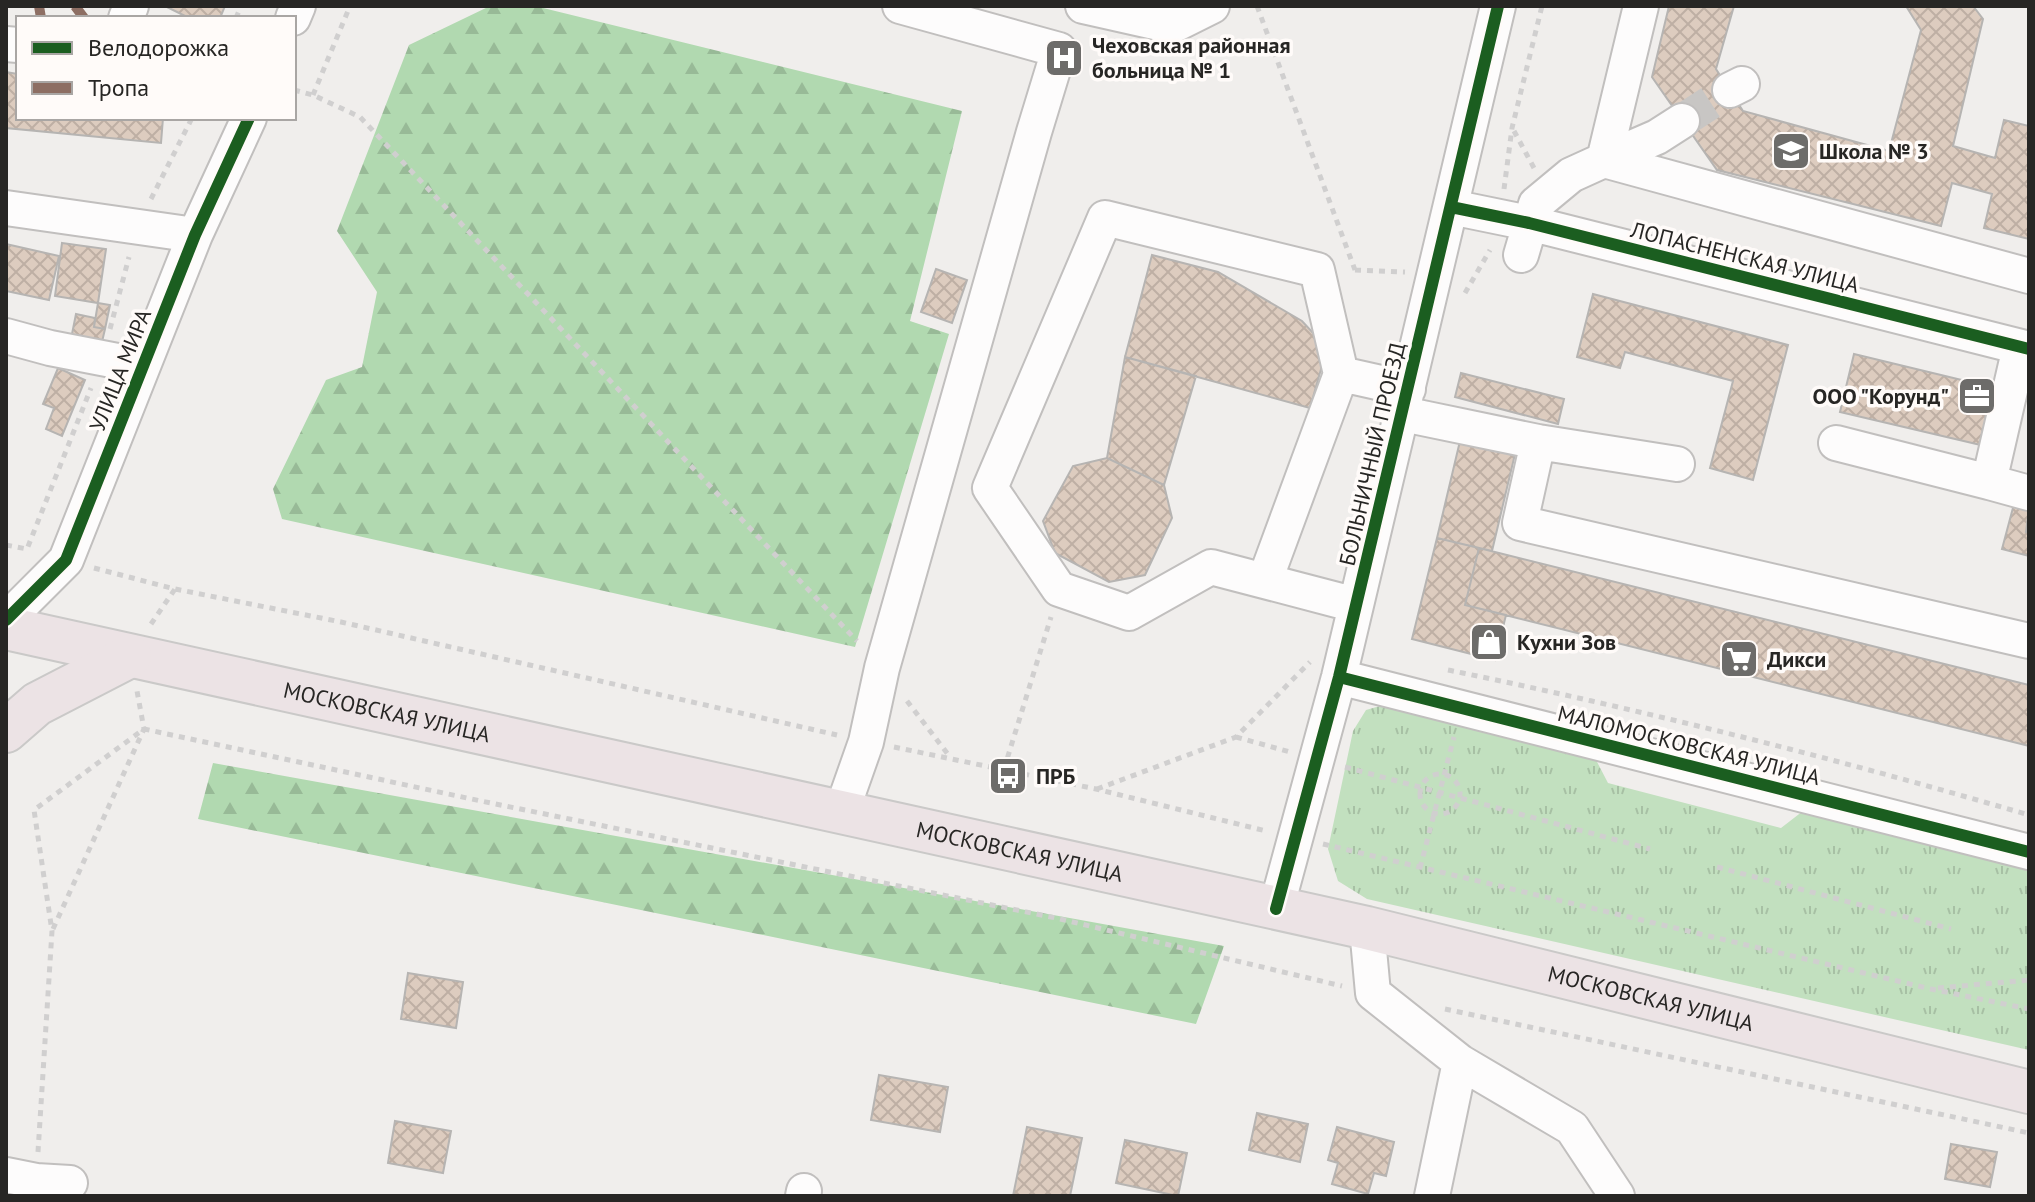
<svg xmlns="http://www.w3.org/2000/svg" width="2035" height="1202" font-family="'PT Sans',sans-serif">
<defs>
<pattern id="forest-firs" width="22" height="20" patternUnits="userSpaceOnUse" patternTransform="scale(2)"><rect width="22" height="20" fill="#b1d9b0"/><path d="M5 1l3.5 6h-7zM16 11l3.5 6h-7z" fill="#98ba97"/></pattern>
<pattern id="park-tufts" width="24" height="20" patternUnits="userSpaceOnUse" patternTransform="scale(2)"><rect width="24" height="20" fill="#c2e0bf"/><path d="M3 7l-1-3M5 7V3M7 7l1-3M15 17l-1-3M17 17v-4M19 17l1-3" fill="none" stroke="#a7c0a4"/></pattern>
<pattern id="building-cross-hatch" width="8" height="8" patternUnits="userSpaceOnUse" patternTransform="scale(2)"><rect width="8" height="8" fill="#ddccbf"/><path d="M0 0l8 8M0 8l8-8" fill="none" stroke="#beafa4"/></pattern>
</defs>
<rect width="100%" height="100%" fill="#f0eeec"/>
<!-- forest -->
<path fill="url(#forest-firs)" d="M490 6H535L962 111 910 321 949 334 855 647 282 519 273 489 326 380 362 367 377 292 337 231 409 45Z
M213 763 1224 946 1196 1024 198 819Z"/>
<!-- park -->
<path fill="url(#park-tufts)" d="M1387 704 1595 758 1608 783 1781 828 1803 811 2029 871V1050L1367 899 1338 881 1328 849 1353 731 1366 710Z"/>
<!-- building -->
<path fill="url(#building-cross-hatch)" stroke="#b6b4b2" stroke-width="2" d="M165 6H225L220 18H189Z
M1669 6H1734L1716 69 1743 111 1889 151 1921 30 1906 6H1973L1983 19 1953 146 1995 158 2004 120 2029 126V239L1984 228 1992 194 1952 183 1941 226 1717 170 1652 77Z
M6 72 18 74V118H163L161 143 6 128Z
M62 243 106 249 98 303 55 296Z
M6 244 59 256 49 300 6 291Z
M1152 255 1218 272 1302 321 1327 348 1310 408 1125 357Z
M936 269 967 280 952 323 921 312Z
M1593 294 1788 345 1753 480 1710 468 1733 381 1625 352 1620 368 1577 357Z
M98 303 110 305 105 329 94 327Z
M76 314 95 318 94 327 105 329 101 346 71 339Z
M1854 354 1999 389 1985 446 1840 412Z
M1125 357 1196 376 1164 485 1107 458Z
M58 368 85 380 62 436 46 429 54 408 43 404Z
M1461 373 1564 399 1558 424 1455 397Z
M1460 441 1515 454 1492 551 1437 538Z
M1107 458 1164 485 1172 518 1145 575 1109 582 1055 553 1043 521 1073 466Z
M2014 504 2029 508 2026 532 2029 533V556L2002 549Z
M1437 538 1479 548 1465 605 1506 615 1495 660 1412 639Z
M1479 548 2029 685V746L1465 605Z
M408 973 463 982 456 1028 401 1019Z
M879 1075 948 1087 940 1132 871 1120Z
M1257 1113 1308 1124 1300 1162 1249 1150Z
M395 1121 451 1131 443 1173 388 1163Z
M1027 1127 1082 1138 1070 1196H1013Z
M1337 1127 1394 1142 1386 1176 1374 1173 1368 1194 1332 1184 1338 1163 1328 1160Z
M1125 1140 1187 1153 1178 1196 1116 1183Z
M1951 1144 1997 1152 1990 1187 1945 1179Z"/>
<g fill="none" stroke-linecap="round" stroke-linejoin="round">
<!-- minor-tunnel -->
<path stroke="#c8c6c4" stroke-width="34" stroke-dasharray="34 17" stroke-linecap="butt" d="M1682 121 1730 90"/>
<defs>
<path id="minor" d="M1083 6 1172 26 1212 6
M126 18 131 6
M293 18 298 6
M6 44 18 45
M1730 90 1742 84
M1604 160 2029 276
M1604 160 1657 137 1682 121
M1451 207 1529 223 2029 349
M6 208 195 235
M1521 255 1536 204 1571 175 1604 160 1641 6
M6 336 50 348 143 366
M2020 347 1989 482 2029 493
M1341 374 1408 389
M1403 414 1538 442 1520 523 2029 641
M1538 442 1677 464
M1836 443 1989 482
M1265 580 1341 374 1317 270 1105 218 990 488 1059 589 1129 613 1211 567 1356 605
M6 620 66 560 195 235 249 118
M1339 677 2029 852
M841 813 866 742 882 668 1034 132 1059 50 900 6
M1276 909 1339 677 1498 6
M1367 928 1373 993 1460 1062 1572 1128 1617 1196
M6 1175 36 1181 70 1183
M803 1196 804 1191
M1432 1196 1460 1062"/>
<g id="major">
<path id="s1" d="M6 628 1367 928 2029 1092"/>
<path d="M6 731 37 704 130 656"/>
</g>
</defs>
<!-- minor casing -->
<use href="#minor" stroke="#c1bfbe" stroke-width="38"/>
<!-- major casing -->
<use href="#major" stroke="#cac9c8" stroke-width="46"/>
<!-- path -->
<path stroke="#d0cfcf" stroke-width="5" stroke-dasharray="6 6" stroke-linecap="butt" d="M1257 6 1355 270
M236 18 241 6
M294 90 313 95 360 117 857 641
M313 95 350 6
M1514 131 1534 168
M1504 189 1512 128 1542 6
M151 199 192 118
M1355 270 1405 272
M1465 293 1490 250
M110 329 129 257
M6 545 27 549 91 388
M94 568 175 589 341 622 837 735
M151 624 175 589
M1448 670C1644 710 1838 759 2029 815
M907 701 950 757
M1236 737 1290 752
M894 747 1096 789 1266 831
M1345 767 1650 849
M1004 769 1051 617
M1420 794a20 20 0 1 1 40 0a20 20 0 1 1-40 0Z
M1097 789 1236 737 1310 662
M1323 844 1931 989 2029 1009
M1717 867 1951 929
M1420 868 1454 737
M53 929 144 729 137 691
M2027 949H2029
M1938 988 2029 980
M1445 1009 2029 1133
M38 1152 52 931 34 810 144 729 481 801 1056 918 1342 986"/>
<!-- minor -->
<use href="#minor" stroke="#fdfcfc" stroke-width="34"/>
<!-- major -->
<use href="#major" stroke="#ece3e5" stroke-width="42"/>
<!-- quiet -->
<path stroke="#8d6e63" stroke-width="10" stroke-dasharray="20 10" stroke-linecap="butt" d="M39 6 41 18
M75 6 84 18"/>
<defs>
<path id="cycleway" d="M1451 207 1529 223 2029 349
M6 620 66 560 195 235 249 118
M1339 677 2029 852
M1276 909 1339 677 1498 6"/>
</defs>
<!-- cycleway casing -->
<use href="#cycleway" stroke="#fffbf9" stroke-width="17"/>
<!-- cycleway -->
<use href="#cycleway" stroke="#1b5e20" stroke-width="12"/>
</g>
<!-- icons -->
<defs>
<symbol id="hospital-square" viewBox="-11 -11 22 22"><rect x="-9" y="-9" width="18" height="18" rx="4" fill="#6d6c6a" stroke="#fffbf9"/><path d="M-5-5h3v3.5h4V-5h3V5h-3V1.5h-4V5h-3Z" fill="#fff"/></symbol>
<symbol id="school-square" viewBox="-11 -11 22 22"><rect x="-9" y="-9" width="18" height="18" rx="4" fill="#6d6c6a" stroke="#fffbf9"/><path d="M0-5L7-2L0 1L-7-2ZM-4 1L0 2.5L4 1V4Q0 6-4 4Z" fill="#fff"/></symbol>
<symbol id="office-square" viewBox="-11 -11 22 22"><rect x="-9" y="-9" width="18" height="18" rx="4" fill="#6d6c6a" stroke="#fffbf9"/><path d="M-6-3h4V-5.5h4V-3h4V5H-6ZM-1-4.5V-3h2v-1.5ZM-6 0V1H6V0Z" fill="#fff"/></symbol>
<symbol id="shop-square" viewBox="-11 -11 22 22"><rect x="-9" y="-9" width="18" height="18" rx="4" fill="#6d6c6a" stroke="#fffbf9"/><path d="M-5-2.5h2.3a2.7 3.5 0 0 1 5.4 0H5L5.5 6h-11ZM-1.5-2.5h3a1.5 2.3 0 0 0-3 0Z" fill="#fff"/></symbol>
<symbol id="supermarket-square" viewBox="-11 -11 22 22"><rect x="-9" y="-9" width="18" height="18" rx="4" fill="#6d6c6a" stroke="#fffbf9"/><path d="M-6-5.5h2.5l.6 2H6L4.5 2H-2.5L-4.4-4H-6ZM-1.5 3.2a1.3 1.3 0 1 0 .1 0ZM3 3.2a1.3 1.3 0 1 0 .1 0Z" fill="#fff"/></symbol>
<symbol id="bus-square" viewBox="-11 -11 22 22"><rect x="-9" y="-9" width="18" height="18" rx="4" fill="#6d6c6a" stroke="#fffbf9"/><path d="M-5-6H5V4H4V6H2V4H-2V6H-4V4H-5ZM-3.5-4V0h7V-4ZM-3.5 1.2v1.5H-2V1.2ZM2 1.2v1.5H3.5V1.2Z" fill="#fff"/></symbol>
</defs>
<g fill-rule="evenodd">
<use href="#hospital-square" x="1042" y="36" width="44" height="44"/>
<use href="#school-square" x="1769" y="129" width="44" height="44"/>
<use href="#office-square" x="1955" y="374" width="44" height="44"/>
<use href="#shop-square" x="1467" y="620" width="44" height="44"/>
<use href="#supermarket-square" x="1717" y="637" width="44" height="44"/>
<use href="#bus-square" x="986" y="754" width="44" height="44"/>
</g>
<g text-anchor="middle" dominant-baseline="central" stroke-width="7" stroke-linejoin="round" paint-order="stroke">
<!-- poi labels -->
<g font-size="22" font-weight="bold" fill="#272624" stroke="#fffbf9" text-anchor="start">
<text x="1092" y="45">Чеховская районная<tspan x="1092" dy="25">больница № 1</tspan></text>
<text x="1819" y="151">Школа № 3</text>
<text x="1949" y="396" text-anchor="end">ООО "Корунд"</text>
<text x="1517" y="642">Кухни Зов</text>
<text x="1767" y="659">Дикси</text>
<text x="1036" y="776">ПРБ</text>
</g>
<!-- street labels -->
<g font-size="22" fill="#272624" stroke="#fffbf9">
<text transform="translate(1745 257) rotate(14)">ЛОПАСНЕНСКАЯ УЛИЦА</text>
<text transform="translate(120 370) rotate(-68)">УЛИЦА МИРА</text>
<text transform="translate(1372 454) rotate(-77)">БОЛЬНИЧНЫЙ ПРОЕЗД</text>
<text stroke="none"><textPath href="#s1" startOffset="390">МОСКОВСКАЯ УЛИЦА</textPath></text>
<text transform="translate(1689 745) rotate(14)">МАЛОМОСКОВСКАЯ УЛИЦА</text>
<text stroke="none"><textPath href="#s1" startOffset="1038">МОСКОВСКАЯ УЛИЦА</textPath></text>
<text stroke="none"><textPath href="#s1" startOffset="1686">МОСКОВСКАЯ УЛИЦА</textPath></text>
</g>
</g>
<!-- border -->
<rect width="2035" height="1202" fill="none" stroke="#272624" stroke-width="16"/>
<!-- legend -->
<rect x="16" y="16" width="280" height="104" fill="#fffbf9" stroke="#a9a6a4" stroke-width="2"/>
<rect x="32" y="42" width="40" height="12" fill="#1b5e20" stroke="#a9a6a4" stroke-width="2"/>
<text x="88" y="56" font-size="24" fill="#272624">Велодорожка</text>
<rect x="32" y="82" width="40" height="12" fill="#8d6e63" stroke="#a9a6a4" stroke-width="2"/>
<text x="88" y="96" font-size="24" fill="#272624">Тропа</text>
</svg>
